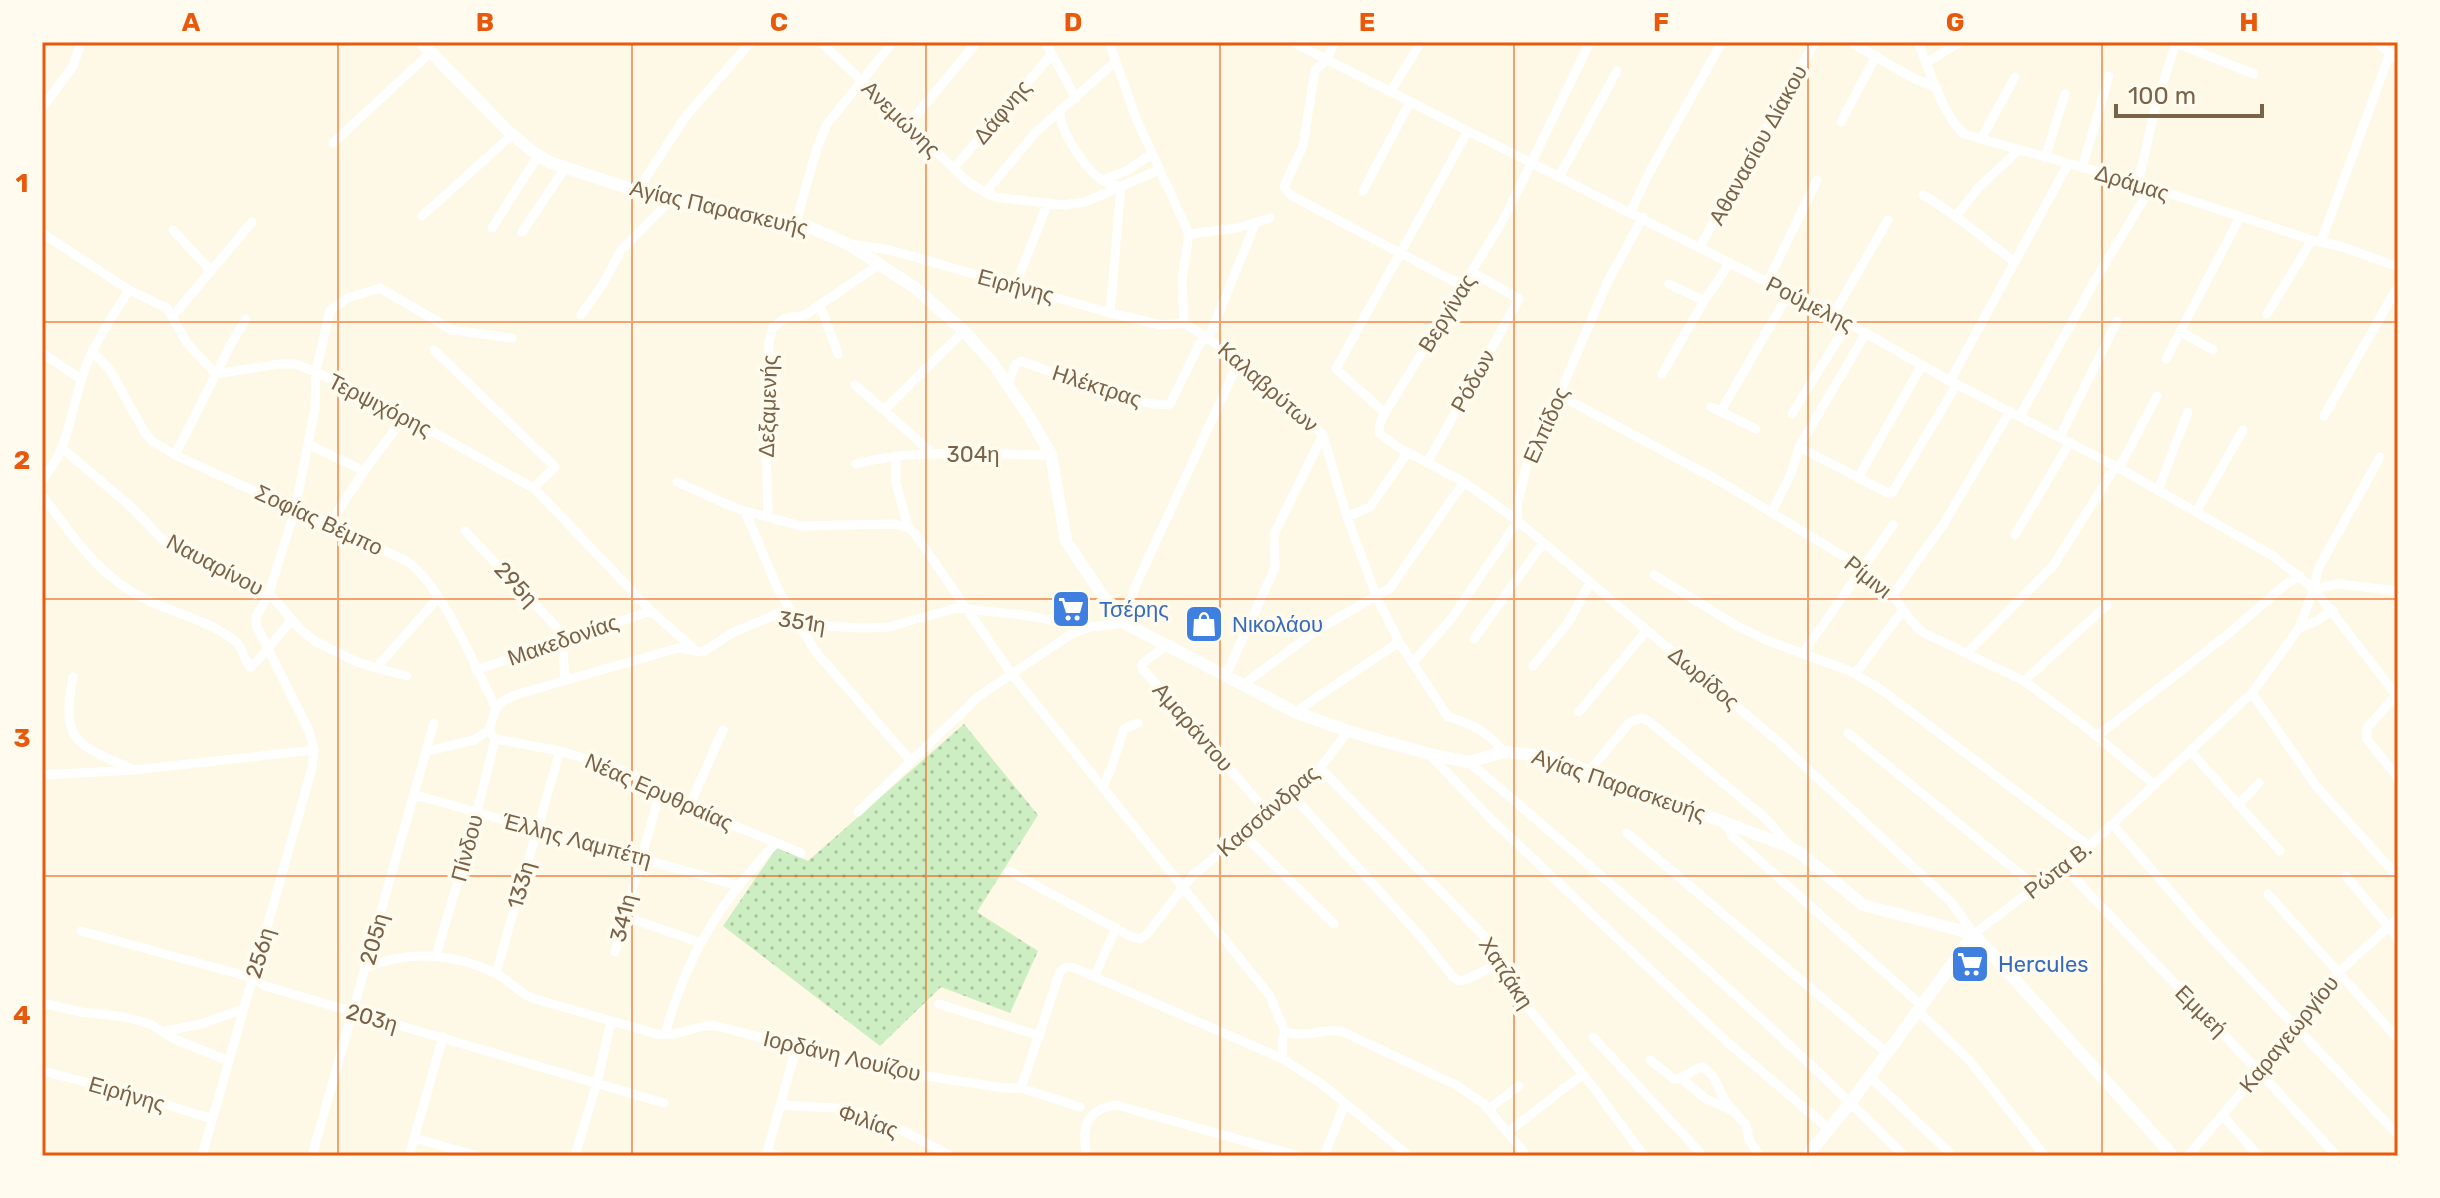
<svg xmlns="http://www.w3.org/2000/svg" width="2440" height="1198" font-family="Rubik,sans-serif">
<defs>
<pattern id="grass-dots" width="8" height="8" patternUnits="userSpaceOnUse" patternTransform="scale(2)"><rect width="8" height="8" fill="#cdeec2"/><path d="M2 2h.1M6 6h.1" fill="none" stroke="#abc49f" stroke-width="1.8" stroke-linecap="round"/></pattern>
</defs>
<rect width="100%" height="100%" fill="#fef9e6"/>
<!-- grass -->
<path fill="url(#grass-dots)" d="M964 724 1038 815 977 912 1038 951 1010 1013 941 987 880 1046 723 926 777 847 808 861Z"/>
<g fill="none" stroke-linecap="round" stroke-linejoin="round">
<!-- minor -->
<path stroke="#fff" stroke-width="9" d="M821 42 969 183 995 197 1063 205 1085 202 1159 170
M1045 42 1076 98
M1109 42 1136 118 1189 234 1182 280 1184 323
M1292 42 1848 323 1950 381 2119 468 2273 556 2314 589 2398 697
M1335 42 1326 60 1315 70 1303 146 1284 187 1292 196 1461 285
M1590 42 1505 217 1385 413 1380 423 1379 433 1399 448 1464 482 1518 521 1780 743 1951 902 1974 934 2089 846 2252 693 2299 628 2314 589 2318 569 2380 457
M1850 42 1913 78 1937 88
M1918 42C1929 69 1942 114 1964 134L2138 183 2312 240 2343 247 2398 267
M2377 42 2398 60
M2176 43 2254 74
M1926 63 1960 42
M1391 91 1421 42
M42 108 73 66 81 42
M1060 111C1060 132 1085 169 1103 181 1109 184 1115 185 1121 187L1110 313
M1841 122 1876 56
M907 126 977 42
M1981 139 2015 77
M333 143 431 52
M2045 158 2065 94
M954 168 1051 55
M2082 168 2109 76
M1560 175 1617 71
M1102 180 1126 171 1152 154
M2138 183 2155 109 2176 42
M637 191 686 116 751 42
M1363 191 1410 102
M985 193 1036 132 1115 62
M1923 195C1956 214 1984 239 2015 262
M1631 211 1649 173 1722 42
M1957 215 1979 187 2019 150
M422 216 513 134
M796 222 817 148 827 124 893 42
M492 228 538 156
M173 230 211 271
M522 232 565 168
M42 233 129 290 167 308 187 343 216 374 279 364H295L316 372 405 416 519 480 534 488 651 611 693 648
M1189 234 1237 228 1270 218
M2321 242 2390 53
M850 244 890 250 1110 313 1162 325 1184 323
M1699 248 1815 42
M1768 281 1817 180
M1669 284 1704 301
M1015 286 1048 203
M820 305 838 354
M2267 314 2312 240
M581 315 603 284 621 250 673 198
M1833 315 1888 220
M173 316 252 222
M1184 323 1240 359 1323 435 1347 517 1376 595 1399 642 1448 717C1473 724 1487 731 1504 752
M2181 332 2213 350
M434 350 555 467 534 488
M92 351 110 370 145 433 152 441 175 455 405 560C441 582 476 669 496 708L489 730
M42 353 81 379
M2166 359 2240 217
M1662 374 1704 301 1729 264
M1950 381 2068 164
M1008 383 1016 364 1021 361C1053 372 1142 410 1170 404L1200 343 1209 337 1255 224
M855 385 884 410 964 331
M1559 395 1723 483 1863 568C1875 578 1887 588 1897 601 1906 612 1910 622 1922 632L2024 681 2082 724 2155 785
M1711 407 1756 429
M884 410 933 454
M1721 411 1789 293
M1385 413 1336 369C1379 289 1425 211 1467 132
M1792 414 1848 323
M2020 416 2093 284 2151 187
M2324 416 2398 286
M2060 437 2117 321
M308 444 364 471
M1799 447 1888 493H1892L1957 384
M63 449 128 504 167 544 208 566 269 593 301 630 315 641 357 662 376 668 438 598
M175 455 231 344 246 319
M896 457V483L908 527
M1427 463 1519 299 1472 272
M856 464C918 447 987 455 1051 455
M2119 468 2157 396
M1858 478 1922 365
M42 480C68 450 70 415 82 378 91 346 112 318 129 290
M677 482 738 509 801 526 893 524 908 527 915 534 1011 673 1270 996 1285 1032 1282 1040 1283 1059
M2158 490 2188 412
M42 495C68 530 92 566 129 590 162 612 204 616 235 641 244 648 243 659 250 667 260 661 281 631 292 620
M745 511 778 589 815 651 910 760
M2196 512 2243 430
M1771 513 1791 474 1799 447 1866 333
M768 516 766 433 769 342 773 327 784 319 805 315 880 264
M1347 517 1370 507 1408 452
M329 525 364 471 405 416
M465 531 567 638
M2015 535 2070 442
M1654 575 1737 626 1766 640 1850 671 1882 690 2089 846
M2314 589 2338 584 2398 591
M1892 596 1943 525 2010 411
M2299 628 2316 621 2333 610
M1474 639 1543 543
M562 640 565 679
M1168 644 1142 664V668L1269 814
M1803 653 1893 525
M1967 653 2053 566 2116 466
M1413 662 1452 618 1518 521 1517 506 1531 448 1559 395 1607 283 1643 217
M1533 666 1568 623 1590 583
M376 668 407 676
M476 670 651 611
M1855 674 1903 610
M1226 675 1275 568 1274 534 1323 435
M73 677C60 743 78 745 132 769
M2024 681 2107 605
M1244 684 1317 630 1390 588 1464 482
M2252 693 2316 786 2398 877
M2396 695 2367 728V739L2398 778
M496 708 503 701 515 695 678 648 703 652 732 633 777 614 823 626 864 628 888 627 957 608 1023 615 1091 627 1124 623 1135 587 1240 359
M1295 712 1399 642
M1579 712 1647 630
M1848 733 2036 887
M2097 736 2227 635 2286 584 2300 576
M428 751 474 740 489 730 495 739 560 751 606 765 631 774 689 807 801 853
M2191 752 2280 851
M1429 754 1491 819 1725 1040 1829 1129
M1469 762C1618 889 1766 1017 1904 1156
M1320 768 1485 937 1516 993 1594 1088 1644 1156
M1589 771 1630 722 1642 718 1650 722 1764 817 1792 848
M42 775 134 770 314 750
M1103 786 1111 769 1124 729 1138 723
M415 795 739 886
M1292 795 1421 937 1453 977 1459 981 1465 980 1500 963
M2238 805 2259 783
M689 807 723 730
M858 812 979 696 1073 633 1088 628
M1725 822 1732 836 1921 1005
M2113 825 2203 929 2398 1135
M1627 833 1886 1052
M1243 834 1334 924
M2064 867C2155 964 2248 1058 2337 1156
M1009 871 1132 937 1140 939 1147 934 1192 876 1292 795 1305 778 1320 768 1348 731
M2346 876 2398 938
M2268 894 2398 1039
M623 916 699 942
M81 931 253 978 265 986 664 1103
M615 952 660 792
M436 956 472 833 495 739
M366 968C407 950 454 953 495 973 509 980 518 992 532 998L657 1034C677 1038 695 1024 716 1026L888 1070 1004 1088H1021L1080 1107
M496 973 560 751
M1095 975 1116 928
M42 1003 81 1012 125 1017 150 1024 174 1039 229 1061
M939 1004 1040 1036
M1917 1010 1969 1060 2045 1156
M162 1032 201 1024 243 1009
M1285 1032C1310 1038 1318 1029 1341 1031L1456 1085 1483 1103 1527 1156
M665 1035C686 956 720 902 776 843
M1593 1037 1703 1156
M1650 1060 1674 1079C1686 1079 1691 1069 1703 1067L1713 1076 1725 1101 1746 1125 1749 1140 1759 1155
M42 1071 129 1093 212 1119
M1869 1076 1953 1156
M1682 1079 1706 1099 1733 1111
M1021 1088 1060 972 1066 967H1072L1283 1059 1323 1085 1409 1156
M780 1104C803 1109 826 1105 849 1110 884 1119 919 1139 951 1156
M1490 1108 1519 1086
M2222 1115 2259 1156
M1508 1132 1583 1074
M414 1138 478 1156
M767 1152 778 1156
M202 1156 312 768 314 750 309 731 256 625V617L269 593 295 510 315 408 316 372 330 310 348 298 380 288 452 330 512 338
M312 1156 434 723
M409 1156 443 1037
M575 1156 597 1083 611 1021
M766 1156 797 1045
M1087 1156C1081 1129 1085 1110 1116 1105L1298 1156
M1324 1156 1345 1103
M2188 1156 2297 1026 2338 973 2398 918"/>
<!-- tertiary -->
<path stroke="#fff" stroke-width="12" d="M421 42 507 130 532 151 549 162 637 191 807 226 848 244 914 287 964 331 992 362 1030 418 1051 455 1066 541 1103 596 1124 623 1295 712 1348 731 1429 754 1469 762 1504 752 1548 756 1785 845 1800 853 1863 905 1974 934 2173 1156
M1807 1156 1851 1102 1974 934"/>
</g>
<!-- grid -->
<path fill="none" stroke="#e8590c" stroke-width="2" stroke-opacity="0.55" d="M338 42V1156M632 42V1156M926 42V1156M1220 42V1156M1514 42V1156M1808 42V1156M2102 42V1156M42 322H2398M42 599H2398M42 876H2398"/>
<!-- icons -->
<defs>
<symbol id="supermarket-square" viewBox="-11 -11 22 22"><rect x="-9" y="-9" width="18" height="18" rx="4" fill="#3f7fe0" stroke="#fffbef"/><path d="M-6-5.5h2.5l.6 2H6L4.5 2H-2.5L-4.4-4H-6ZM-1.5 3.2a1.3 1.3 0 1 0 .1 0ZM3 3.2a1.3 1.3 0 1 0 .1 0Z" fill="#fff"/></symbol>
<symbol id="shop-square" viewBox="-11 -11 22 22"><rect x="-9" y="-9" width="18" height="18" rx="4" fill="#3f7fe0" stroke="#fffbef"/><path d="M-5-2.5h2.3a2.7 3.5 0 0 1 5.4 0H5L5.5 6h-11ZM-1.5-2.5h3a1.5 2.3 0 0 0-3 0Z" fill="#fff"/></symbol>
</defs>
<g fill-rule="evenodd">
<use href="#supermarket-square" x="1049" y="587" width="44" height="44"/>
<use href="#shop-square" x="1182" y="602" width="44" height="44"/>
<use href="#supermarket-square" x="1948" y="942" width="44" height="44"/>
</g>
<g text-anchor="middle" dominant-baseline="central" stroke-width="8" stroke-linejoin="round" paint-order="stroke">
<!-- street labels -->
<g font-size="22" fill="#7b6347" stroke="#fffbef">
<text transform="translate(1002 112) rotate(-50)">Δάφνης</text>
<text transform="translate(901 119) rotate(44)">Ανεμώνης</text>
<text transform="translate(1758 145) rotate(-61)">Αθανασίου Δίακου</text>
<text transform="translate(2132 183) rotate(17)">Δράμας</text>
<text transform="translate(719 208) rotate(13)">Αγίας Παρασκευής</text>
<text transform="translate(1016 286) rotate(15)">Ειρήνης</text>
<text transform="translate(1810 304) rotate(27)">Ρούμελης</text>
<text transform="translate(1447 313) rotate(-58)">Βεργίνας</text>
<text transform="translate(1473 381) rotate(-61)">Ρόδων</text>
<text transform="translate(1097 386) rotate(18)">Ηλέκτρας</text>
<text transform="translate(1268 387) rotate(41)">Καλαβρύτων</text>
<text transform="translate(380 405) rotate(27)">Τερψιχόρης</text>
<text transform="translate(768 406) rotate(-88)">Δεξαμενής</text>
<text transform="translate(1546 425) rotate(-66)">Ελπίδος</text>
<text x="973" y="454">304η</text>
<text transform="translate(319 520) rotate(25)">Σοφίας Βέμπο</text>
<text transform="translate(215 565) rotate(28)">Ναυαρίνου</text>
<text transform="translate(1868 577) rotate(39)">Ρίμινι</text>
<text transform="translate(516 584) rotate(47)">295η</text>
<text transform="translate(802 622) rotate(9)">351η</text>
<text transform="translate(563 640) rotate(-19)">Μακεδονίας</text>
<text transform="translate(1704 678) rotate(40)">Δωρίδος</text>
<text transform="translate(1193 727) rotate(49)">Αμαράντου</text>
<text transform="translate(1619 785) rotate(19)">Αγίας Παρασκευής</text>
<text transform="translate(659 792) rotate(24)">Νέας Ερυθραίας</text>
<text transform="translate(1268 811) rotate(-41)">Κασσάνδρας</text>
<text transform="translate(577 840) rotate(15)">Έλλης Λαμπέτη</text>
<text transform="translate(467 848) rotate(-75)">Πίνδου</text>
<text transform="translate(2058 870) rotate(-38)">Ρώτα Β.</text>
<text transform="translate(521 885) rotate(-74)">133η</text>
<text transform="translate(623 918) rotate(-76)">341η</text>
<text transform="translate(374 939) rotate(-74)">205η</text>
<text transform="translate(260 953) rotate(-73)">256η</text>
<text transform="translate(1506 973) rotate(57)">Χατζάκη</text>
<text transform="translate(2201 1011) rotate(45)">Εμμεή</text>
<text transform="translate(372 1018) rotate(16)">203η</text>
<text transform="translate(2289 1034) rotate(-51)">Καραγεωργίου</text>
<text transform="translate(842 1056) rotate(13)">Ιορδάνη Λουίζου</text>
<text transform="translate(127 1094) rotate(16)">Ειρήνης</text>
<text transform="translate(868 1121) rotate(19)">Φιλίας</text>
</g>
<!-- shop labels -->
<g font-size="22" fill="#366cbe" stroke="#fffbef" text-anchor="start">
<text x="1099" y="609">Τσέρης</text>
<text x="1232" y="624">Νικολάου</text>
<text x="1998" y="964">Hercules</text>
</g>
</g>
<!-- border -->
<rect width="2440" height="1198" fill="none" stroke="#fffbef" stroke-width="88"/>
<!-- scale -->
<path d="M2116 104v12h146v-12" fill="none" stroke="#7b6347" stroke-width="4"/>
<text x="2128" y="104" font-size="24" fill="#7b6347" stroke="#fffbef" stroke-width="6" paint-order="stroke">100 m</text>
<rect x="44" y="44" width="2352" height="1110" fill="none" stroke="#e8590c" stroke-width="3"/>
<g font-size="26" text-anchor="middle" font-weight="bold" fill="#e8590c">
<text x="191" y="31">A</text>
<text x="485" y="31">B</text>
<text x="779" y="31">C</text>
<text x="1073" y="31">D</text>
<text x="1367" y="31">E</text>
<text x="1661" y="31">F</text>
<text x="1955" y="31">G</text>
<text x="2249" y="31">H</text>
<text x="22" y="192">1</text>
<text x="22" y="469">2</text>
<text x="22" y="747">3</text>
<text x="22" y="1024">4</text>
</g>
</svg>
